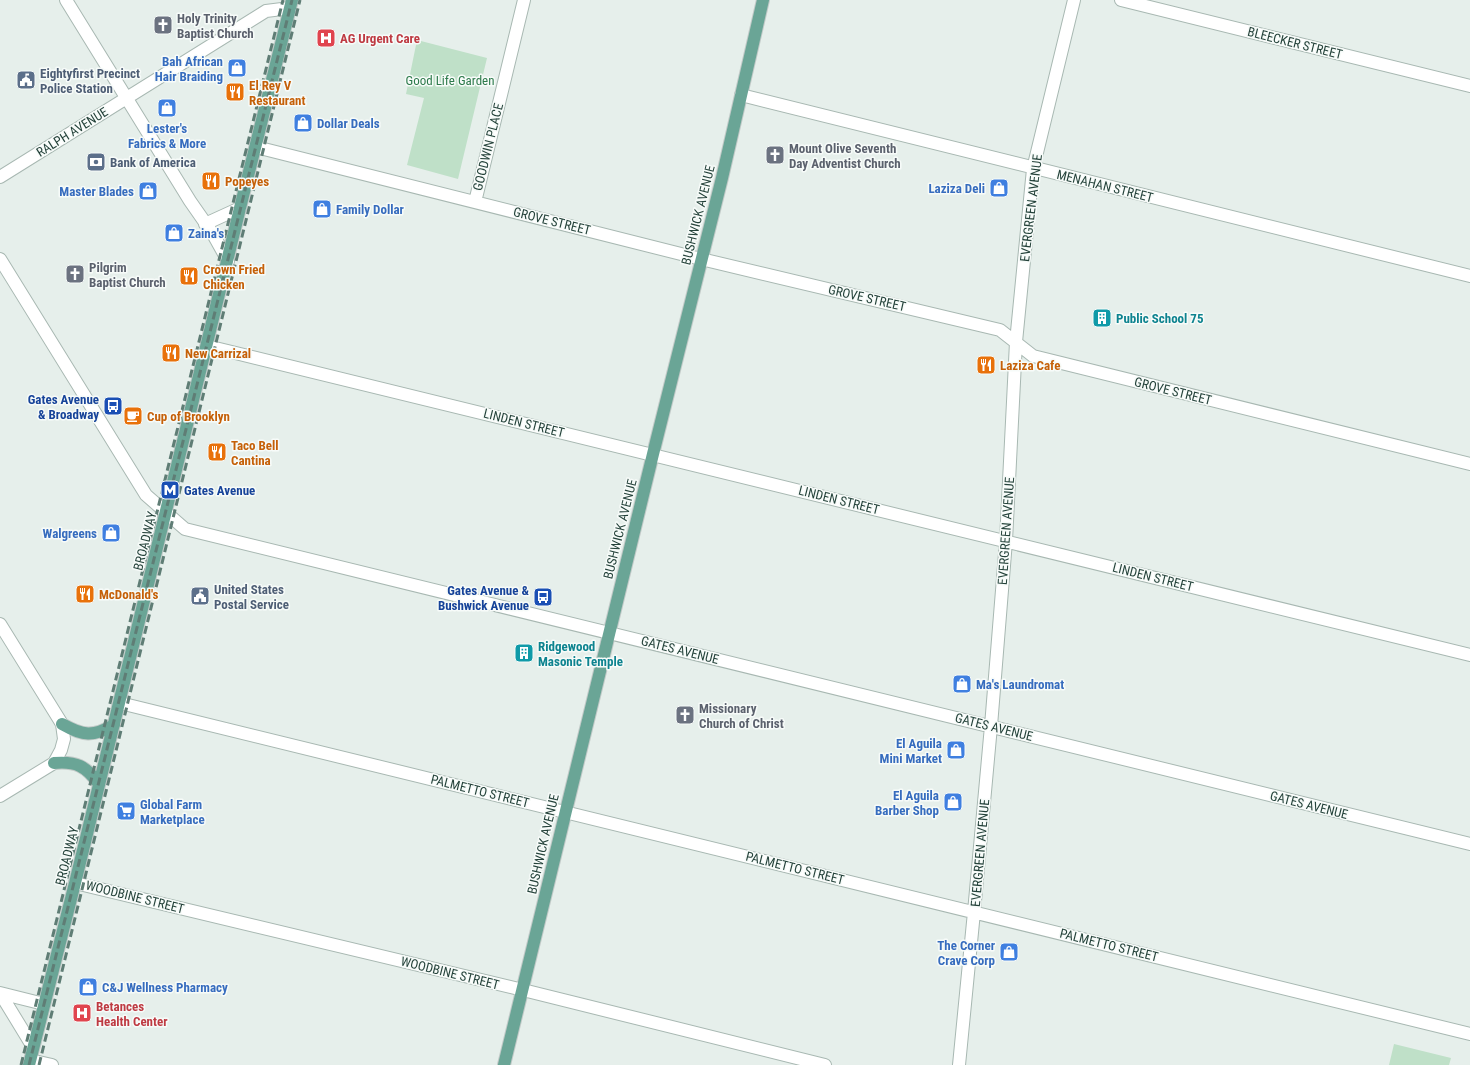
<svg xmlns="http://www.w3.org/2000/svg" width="1470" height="1065" font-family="'Roboto Condensed',sans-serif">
<rect width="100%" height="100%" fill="#e6efeb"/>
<!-- green -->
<path fill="#bfe0c8" d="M417 40 487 58 458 179 407 165 424 98 406 94Z
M1394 1044 1451 1058 1449 1065H1389Z"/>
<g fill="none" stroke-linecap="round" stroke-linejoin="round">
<defs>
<path id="minor" d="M66 0 190 201 213 234 228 261
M1121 0 1470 86
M741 95 1470 276
M256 147 701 259 1000 330 1033 356 1470 464
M0 177 266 11 290 8
M475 202 524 0
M205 224 240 208
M0 259 146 495 185 529 1470 844
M207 346 1470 655
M0 624 62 724 64 739 61 750 54 763 0 796
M120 703 1470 1034
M75 883 523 990 825 1065
M0 993 33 1047
M0 993 44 1004
M30 1060 52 1065
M959 1065 974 912 991 726 1006 541 1016 342 1033 169 1074 0"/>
<path id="major" d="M62 724C83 736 93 737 114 725
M54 763C76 761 86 766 99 784
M29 1065 75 883 240 208 292 0
M504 1065 653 454 722 178 763 0"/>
</defs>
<!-- minor casing -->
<use href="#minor" stroke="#a8b8b2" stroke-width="14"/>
<!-- major casing -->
<use href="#major" stroke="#c2cac8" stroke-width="14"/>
<!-- minor -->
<use href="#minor" stroke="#fff" stroke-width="12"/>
<!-- major -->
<use href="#major" stroke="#6aa596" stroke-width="12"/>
<!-- rail -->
<path stroke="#5f7d75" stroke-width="3" stroke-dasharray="8 4" stroke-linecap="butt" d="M21 1065 283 0
M29 1065 292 0
M39 1065 300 0"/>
</g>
<!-- icons -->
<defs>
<symbol id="church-square" viewBox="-11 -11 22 22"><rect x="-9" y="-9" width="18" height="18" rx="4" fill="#6b7280" stroke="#f7fbf9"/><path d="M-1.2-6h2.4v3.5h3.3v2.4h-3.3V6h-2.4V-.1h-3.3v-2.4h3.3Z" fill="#fff"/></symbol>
<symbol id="hospital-square" viewBox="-11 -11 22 22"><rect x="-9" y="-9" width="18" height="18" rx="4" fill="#e0444e" stroke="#f7fbf9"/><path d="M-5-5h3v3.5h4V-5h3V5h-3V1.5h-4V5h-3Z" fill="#fff"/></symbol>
<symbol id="shop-square" viewBox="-11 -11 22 22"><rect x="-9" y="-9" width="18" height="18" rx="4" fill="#3f7fe0" stroke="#f7fbf9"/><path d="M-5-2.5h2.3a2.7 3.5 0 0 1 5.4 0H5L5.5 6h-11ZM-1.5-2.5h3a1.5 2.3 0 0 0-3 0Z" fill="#fff"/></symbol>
<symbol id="civic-square" viewBox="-11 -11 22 22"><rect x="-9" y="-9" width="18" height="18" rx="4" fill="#5c6f8a" stroke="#f7fbf9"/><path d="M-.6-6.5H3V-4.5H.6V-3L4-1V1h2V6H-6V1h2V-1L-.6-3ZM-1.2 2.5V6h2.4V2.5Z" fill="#fff"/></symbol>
<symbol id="restaurant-square" viewBox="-11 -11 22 22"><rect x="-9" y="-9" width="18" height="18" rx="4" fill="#e8710a" stroke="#f7fbf9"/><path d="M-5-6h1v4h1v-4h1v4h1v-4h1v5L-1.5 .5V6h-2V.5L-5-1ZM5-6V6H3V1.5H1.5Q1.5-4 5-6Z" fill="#fff"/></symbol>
<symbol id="bank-square" viewBox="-11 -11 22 22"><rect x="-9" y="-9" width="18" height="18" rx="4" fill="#5c6f8a" stroke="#f7fbf9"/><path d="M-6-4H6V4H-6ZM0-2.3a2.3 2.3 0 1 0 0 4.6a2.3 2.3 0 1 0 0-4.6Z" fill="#fff"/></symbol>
<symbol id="building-square" viewBox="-11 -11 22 22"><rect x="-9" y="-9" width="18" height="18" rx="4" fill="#0f9aa8" stroke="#f7fbf9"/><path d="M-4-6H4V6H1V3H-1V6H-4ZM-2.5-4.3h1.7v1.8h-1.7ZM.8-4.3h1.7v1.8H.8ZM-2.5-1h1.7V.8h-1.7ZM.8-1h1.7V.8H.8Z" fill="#fff"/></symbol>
<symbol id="bus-square" viewBox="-11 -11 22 22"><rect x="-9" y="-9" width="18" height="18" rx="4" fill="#1a4fb4" stroke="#f7fbf9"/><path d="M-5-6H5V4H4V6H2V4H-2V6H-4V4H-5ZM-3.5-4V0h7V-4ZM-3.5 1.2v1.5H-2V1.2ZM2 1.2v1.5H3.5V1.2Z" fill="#fff"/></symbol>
<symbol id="cafe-square" viewBox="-11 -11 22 22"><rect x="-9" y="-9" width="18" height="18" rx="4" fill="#e8710a" stroke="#f7fbf9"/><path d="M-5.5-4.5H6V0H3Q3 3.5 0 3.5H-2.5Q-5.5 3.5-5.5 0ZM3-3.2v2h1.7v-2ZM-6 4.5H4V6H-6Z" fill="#fff"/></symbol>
<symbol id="metro-square" viewBox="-11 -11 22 22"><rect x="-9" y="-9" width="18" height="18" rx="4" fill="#1a4fb4" stroke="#f7fbf9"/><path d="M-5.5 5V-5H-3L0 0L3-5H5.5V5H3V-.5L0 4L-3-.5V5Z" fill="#fff"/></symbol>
<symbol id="supermarket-square" viewBox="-11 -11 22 22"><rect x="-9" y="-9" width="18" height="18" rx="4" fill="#3f7fe0" stroke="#f7fbf9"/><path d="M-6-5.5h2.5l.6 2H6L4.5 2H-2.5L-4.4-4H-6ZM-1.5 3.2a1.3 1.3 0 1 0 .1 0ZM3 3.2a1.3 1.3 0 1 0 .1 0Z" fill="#fff"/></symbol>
</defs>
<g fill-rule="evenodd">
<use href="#church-square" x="152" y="14" width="22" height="22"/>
<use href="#hospital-square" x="315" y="27" width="22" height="22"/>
<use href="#shop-square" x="226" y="57" width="22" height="22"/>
<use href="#civic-square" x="15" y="69" width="22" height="22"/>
<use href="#restaurant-square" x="224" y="81" width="22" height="22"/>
<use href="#shop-square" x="156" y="97" width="22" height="22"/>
<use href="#shop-square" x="292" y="112" width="22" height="22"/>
<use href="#church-square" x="764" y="144" width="22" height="22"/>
<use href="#bank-square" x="85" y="151" width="22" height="22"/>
<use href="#restaurant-square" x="200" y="170" width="22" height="22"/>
<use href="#shop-square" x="988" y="177" width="22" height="22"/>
<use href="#shop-square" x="137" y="180" width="22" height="22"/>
<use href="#shop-square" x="311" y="198" width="22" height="22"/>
<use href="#shop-square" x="163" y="222" width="22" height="22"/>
<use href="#church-square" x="64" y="263" width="22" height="22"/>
<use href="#restaurant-square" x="178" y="265" width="22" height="22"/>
<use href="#building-square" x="1091" y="307" width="22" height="22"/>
<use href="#restaurant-square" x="160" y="342" width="22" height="22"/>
<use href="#restaurant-square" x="975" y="354" width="22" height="22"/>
<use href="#bus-square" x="102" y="395" width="22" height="22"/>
<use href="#cafe-square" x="122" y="405" width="22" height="22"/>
<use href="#restaurant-square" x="206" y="441" width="22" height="22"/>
<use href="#metro-square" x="159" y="479" width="22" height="22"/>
<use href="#shop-square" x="100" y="522" width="22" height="22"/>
<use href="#restaurant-square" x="74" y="583" width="22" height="22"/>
<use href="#civic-square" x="189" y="585" width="22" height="22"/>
<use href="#bus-square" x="532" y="586" width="22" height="22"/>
<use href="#building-square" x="513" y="642" width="22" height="22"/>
<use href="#shop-square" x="951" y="673" width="22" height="22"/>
<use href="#church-square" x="674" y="704" width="22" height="22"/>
<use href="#shop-square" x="945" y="739" width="22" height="22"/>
<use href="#shop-square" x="942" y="791" width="22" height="22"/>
<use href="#supermarket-square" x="115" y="800" width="22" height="22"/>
<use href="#shop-square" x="998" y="941" width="22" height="22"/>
<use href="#shop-square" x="77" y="976" width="22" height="22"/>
<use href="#hospital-square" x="71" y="1002" width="22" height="22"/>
</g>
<g text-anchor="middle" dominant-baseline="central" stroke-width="3" stroke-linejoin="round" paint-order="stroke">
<!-- worship labels -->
<g font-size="13" font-weight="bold" fill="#5b616d" stroke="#f7fbf9" text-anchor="start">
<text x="177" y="18">Holy Trinity<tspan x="177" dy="15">Baptist Church</tspan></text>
<text x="789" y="148">Mount Olive Seventh<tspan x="789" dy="15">Day Adventist Church</tspan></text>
<text x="89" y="267">Pilgrim<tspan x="89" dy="15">Baptist Church</tspan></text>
<text x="699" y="708">Missionary<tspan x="699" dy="15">Church of Christ</tspan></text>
</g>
<!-- health labels -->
<g font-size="13" font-weight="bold" fill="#be3a42" stroke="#f7fbf9" text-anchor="start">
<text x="340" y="38">AG Urgent Care</text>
<text x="96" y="1006">Betances<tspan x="96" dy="15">Health Center</tspan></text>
</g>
<!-- street labels -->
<g font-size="13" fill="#24423a" stroke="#f7fbf9">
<text transform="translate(1295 43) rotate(14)">BLEECKER STREET</text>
<text transform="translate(72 132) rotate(-32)">RALPH AVENUE</text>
<text transform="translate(488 147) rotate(-76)">GOODWIN PLACE</text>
<text transform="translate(1105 186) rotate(14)">MENAHAN STREET</text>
<text transform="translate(1031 208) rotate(-83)">EVERGREEN AVENUE</text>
<text transform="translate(698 215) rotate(-76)">BUSHWICK AVENUE</text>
<text transform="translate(552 221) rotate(14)">GROVE STREET</text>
<text transform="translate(867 298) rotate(13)">GROVE STREET</text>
<text transform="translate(1173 391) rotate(14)">GROVE STREET</text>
<text transform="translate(524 423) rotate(14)">LINDEN STREET</text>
<text transform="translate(839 500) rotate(14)">LINDEN STREET</text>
<text transform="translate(620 529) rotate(-76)">BUSHWICK AVENUE</text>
<text transform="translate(1006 531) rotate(-86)">EVERGREEN AVENUE</text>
<text transform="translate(145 541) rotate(-76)">BROADWAY</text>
<text transform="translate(1153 577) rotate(14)">LINDEN STREET</text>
<text transform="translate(680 650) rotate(14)">GATES AVENUE</text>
<text transform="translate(994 727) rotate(14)">GATES AVENUE</text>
<text transform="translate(480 791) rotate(14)">PALMETTO STREET</text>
<text transform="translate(1309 805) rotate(14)">GATES AVENUE</text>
<text transform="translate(543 844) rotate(-77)">BUSHWICK AVENUE</text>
<text transform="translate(980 853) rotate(-85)">EVERGREEN AVENUE</text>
<text transform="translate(67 856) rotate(-76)">BROADWAY</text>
<text transform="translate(795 868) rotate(14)">PALMETTO STREET</text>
<text transform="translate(135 897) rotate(14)">WOODBINE STREET</text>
<text transform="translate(1109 945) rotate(14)">PALMETTO STREET</text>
<text transform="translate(450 973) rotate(14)">WOODBINE STREET</text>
</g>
<!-- shop labels -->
<g font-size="13" font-weight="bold" fill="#366cbe" stroke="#f7fbf9" text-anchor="end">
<text x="223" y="61">Bah African<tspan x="223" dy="15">Hair Braiding</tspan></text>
<text x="317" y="123" text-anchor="start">Dollar Deals</text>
<text x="167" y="128" text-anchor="middle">Lester's<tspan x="167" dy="15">Fabrics &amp; More</tspan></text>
<text x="985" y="188">Laziza Deli</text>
<text x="134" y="191">Master Blades</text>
<text x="336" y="209" text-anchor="start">Family Dollar</text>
<text x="188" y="233" text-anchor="start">Zaina's</text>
<text x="97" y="533">Walgreens</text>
<text x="976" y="684" text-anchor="start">Ma's Laundromat</text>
<text x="942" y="743">El Aguila<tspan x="942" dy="15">Mini Market</tspan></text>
<text x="939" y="795">El Aguila<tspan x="939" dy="15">Barber Shop</tspan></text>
<text x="140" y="804" text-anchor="start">Global Farm<tspan x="140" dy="15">Marketplace</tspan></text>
<text x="995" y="945">The Corner<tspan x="995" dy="15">Crave Corp</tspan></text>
<text x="102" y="987" text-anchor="start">C&amp;J Wellness Pharmacy</text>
</g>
<!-- service labels -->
<g font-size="13" font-weight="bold" fill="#4e5e75" stroke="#f7fbf9" text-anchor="start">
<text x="40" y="73">Eightyfirst Precinct<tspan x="40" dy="15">Police Station</tspan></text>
<text x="110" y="162">Bank of America</text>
<text x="214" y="589">United States<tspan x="214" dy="15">Postal Service</tspan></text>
</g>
<!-- park labels -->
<g font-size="13" fill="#2d7a4b" stroke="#f7fbf9">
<text x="450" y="80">Good Life Garden</text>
</g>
<!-- food labels -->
<g font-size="13" font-weight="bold" fill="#c56008" stroke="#f7fbf9" text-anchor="start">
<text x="249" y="85">El Rey V<tspan x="249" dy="15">Restaurant</tspan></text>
<text x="225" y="181">Popeyes</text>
<text x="203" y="269">Crown Fried<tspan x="203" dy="15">Chicken</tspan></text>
<text x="185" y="353">New Carrizal</text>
<text x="1000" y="365">Laziza Cafe</text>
<text x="147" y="416">Cup of Brooklyn</text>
<text x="231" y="445">Taco Bell<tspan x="231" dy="15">Cantina</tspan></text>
<text x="99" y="594">McDonald's</text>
</g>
<!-- culture labels -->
<g font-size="13" font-weight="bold" fill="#0d838f" stroke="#f7fbf9" text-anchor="start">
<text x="1116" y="318">Public School 75</text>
<text x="538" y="646">Ridgewood<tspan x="538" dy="15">Masonic Temple</tspan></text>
</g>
<!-- transit labels -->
<g font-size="13" font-weight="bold" fill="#164399" stroke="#f7fbf9" text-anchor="end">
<text x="99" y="399">Gates Avenue<tspan x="99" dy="15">&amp; Broadway</tspan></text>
<text x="184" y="490" text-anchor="start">Gates Avenue</text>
<text x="529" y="590">Gates Avenue &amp;<tspan x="529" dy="15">Bushwick Avenue</tspan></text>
</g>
</g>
</svg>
